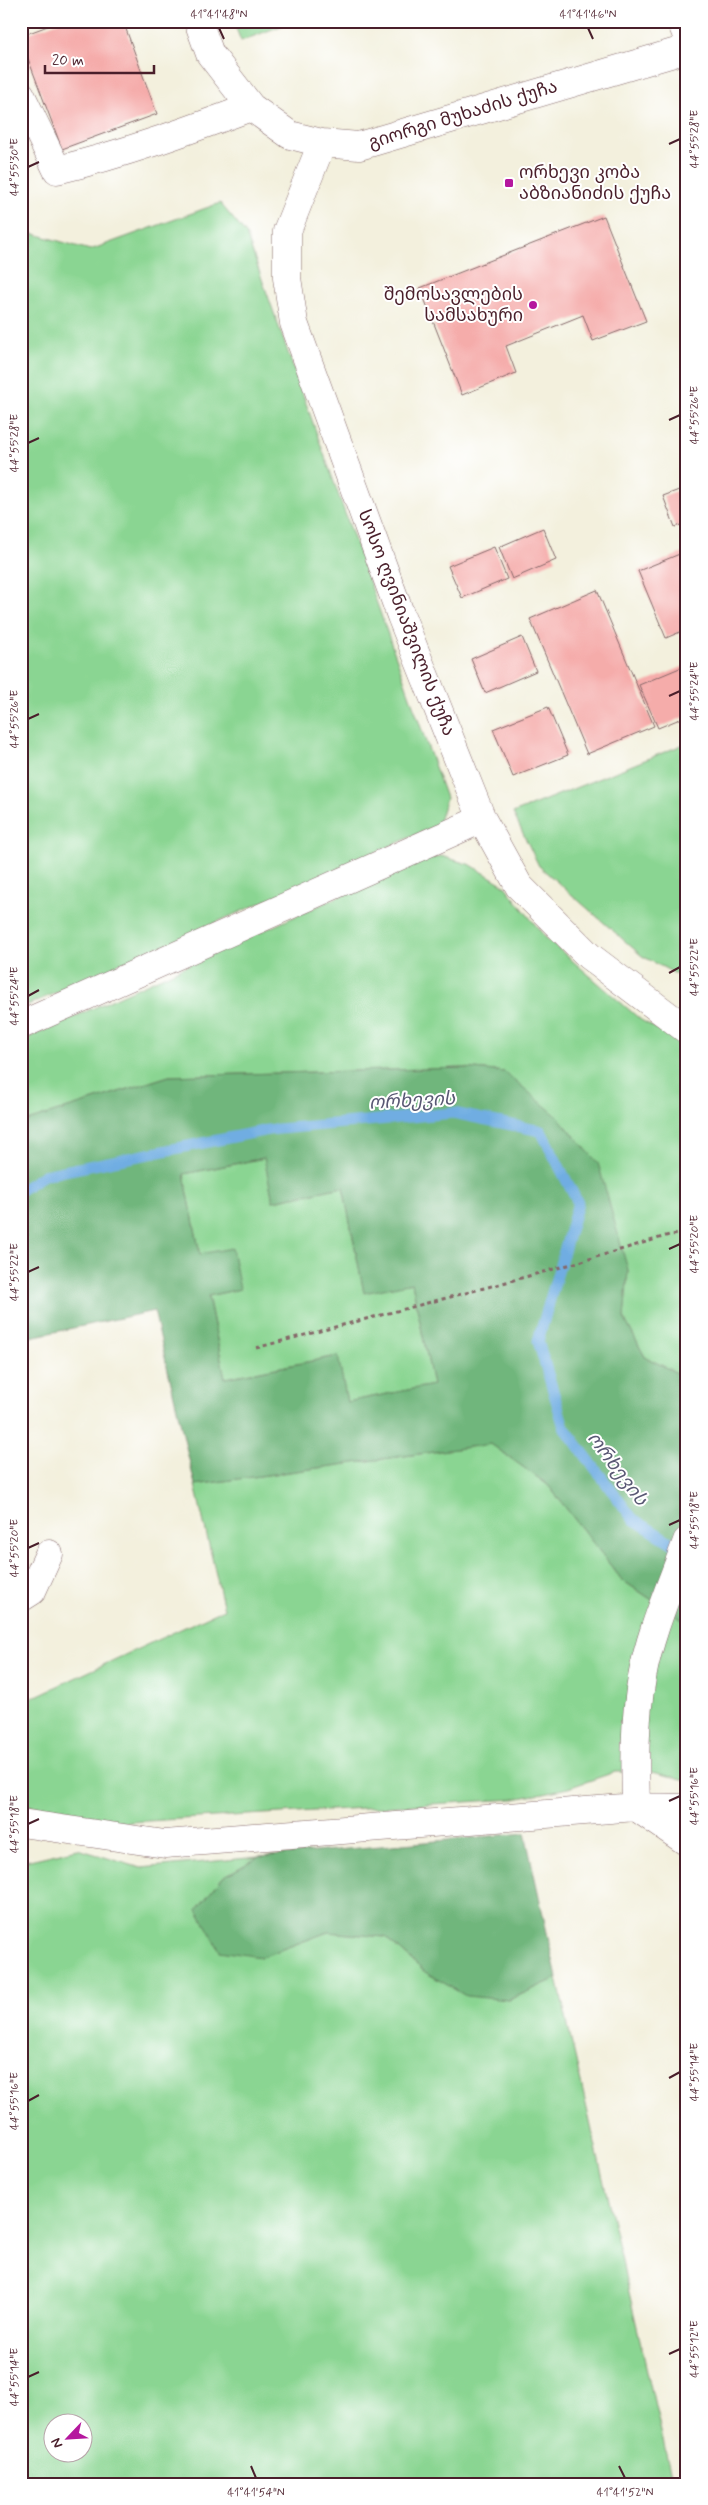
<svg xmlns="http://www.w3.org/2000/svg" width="708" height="2505" font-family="Mynerve,'Noto Sans Georgian',sans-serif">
<rect width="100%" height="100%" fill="#fff"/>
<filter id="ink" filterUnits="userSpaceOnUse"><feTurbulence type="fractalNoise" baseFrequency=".02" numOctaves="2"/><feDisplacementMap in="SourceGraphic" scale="10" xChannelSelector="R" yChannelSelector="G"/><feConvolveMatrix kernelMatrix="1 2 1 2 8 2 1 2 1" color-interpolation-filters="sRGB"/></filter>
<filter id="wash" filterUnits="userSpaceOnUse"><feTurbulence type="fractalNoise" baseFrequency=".0096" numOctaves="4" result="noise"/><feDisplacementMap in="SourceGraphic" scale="20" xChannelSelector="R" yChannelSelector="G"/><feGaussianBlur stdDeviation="1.12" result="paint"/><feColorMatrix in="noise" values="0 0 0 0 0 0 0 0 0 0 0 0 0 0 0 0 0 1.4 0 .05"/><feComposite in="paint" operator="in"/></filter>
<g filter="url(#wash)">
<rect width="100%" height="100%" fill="#f3f0dd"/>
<!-- green -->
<path fill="#8ad592" stroke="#6a7a5e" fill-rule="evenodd" d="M233 21H294L241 41Z
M220 203 246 234 446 798 438 825 21 1008V230L90 250Z
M687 743V980L642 956 539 866 513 813Z
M441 856 471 865 504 885 545 937 641 1020 687 1046V1378L645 1357 624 1318 628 1270 505 1072 464 1068 169 1076 21 1123V1041L417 861Z
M265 1158 273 1201 343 1187 364 1292 412 1283 433 1385 347 1402 337 1356 225 1378 208 1296 240 1289 200 1254 184 1174Z
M491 1444 548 1485 622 1580 687 1623V1780L651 1772H615L568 1788 515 1799 114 1823 21 1804V1703L224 1609 195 1485Z
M78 1849 141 1868 259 1857 223 1877 261 1957 328 1932 385 1937 425 1972 509 2000 557 1978 673 2484H21V1862ZM52 2422H82V2452H52Z"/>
<!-- forest -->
<path fill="#6fb67c" stroke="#5c6a54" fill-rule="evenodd" d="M464 1068 505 1072 558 1117 598 1163 628 1270 624 1318 645 1357 687 1378V1623L622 1580 548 1485 491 1444 195 1485 154 1311 21 1339V1123L169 1076ZM264 1158 273 1201 343 1187 364 1293 412 1283 433 1385 347 1402 338 1356 225 1378 208 1296 240 1289 232 1248 200 1254 184 1174Z
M525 1833 557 1978 509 2000 466 1996 425 1972 385 1937 328 1932 261 1957 220 1951 197 1909 223 1877 259 1857Z"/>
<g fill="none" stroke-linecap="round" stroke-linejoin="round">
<!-- stream -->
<path stroke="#6fade2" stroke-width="11" d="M21 1190 44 1175 268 1130 453 1113 541 1131 578 1203 538 1341 564 1427 633 1519 677 1546"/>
</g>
<g id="blocks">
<!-- building -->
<path fill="#f5acaa" d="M61 21H123L157 114 62 149 21 40V36Z
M604 216 646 321 593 341 583 315 506 346 516 373 462 395 420 288Z
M687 487V523L675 527 663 496Z
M543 528 556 560 512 579 499 547Z
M494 547 507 579 462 598 448 566Z
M687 551V629L666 638 638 571Z
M597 590 654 726 587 754 530 619Z
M522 637 536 671 485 693 471 659Z
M687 665V716L658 728 639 685Z
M548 707 568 755 513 777 493 729Z"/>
</g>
</g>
<g filter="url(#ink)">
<use href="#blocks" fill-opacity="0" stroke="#856869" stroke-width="1"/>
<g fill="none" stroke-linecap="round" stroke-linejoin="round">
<defs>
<path id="minor" d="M198 21 210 54 251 107 290 135 322 143 359 146 687 49
M681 21 687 36
M21 95 57 170C124 154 187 131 251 107
M322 143 287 231V278L294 323 401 616 482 819 519 886 589 956 687 1030
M21 1025 482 819
M21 1598 32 1591 49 1554
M636 1807C635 1764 634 1721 642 1678 650 1632 671 1586 687 1541
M636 1807 687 1842
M21 1823 165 1844 636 1807 687 1808"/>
</defs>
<!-- minor casing -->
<use href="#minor" stroke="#856869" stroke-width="29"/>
<!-- path -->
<path stroke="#856869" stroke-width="3" stroke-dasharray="4 4" stroke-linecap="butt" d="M256 1348C393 1311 532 1278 669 1235L687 1234"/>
<!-- minor -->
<use href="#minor" stroke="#fff" stroke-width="28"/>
</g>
</g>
<!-- ticks -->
<path fill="none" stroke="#4a1f2b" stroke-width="2" d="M219 28 224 39M588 28 593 39M669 144 680 139M28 167 39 162M669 420 680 415M28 443 39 438M669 696 680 691M28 719 39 714M669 973 680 967M28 996 39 990M669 1249 680 1244M28 1272 39 1267M669 1525 680 1520M28 1548 39 1543M669 1801 680 1796M28 1824 39 1819M669 2078 680 2072M28 2101 39 2095M669 2354 680 2349M28 2377 39 2372M251 2466 256 2478M619 2466 625 2478"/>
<!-- markers -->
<g fill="#b5179e" stroke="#fff" stroke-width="2">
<rect x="504" y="178" width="10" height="10" rx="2.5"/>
<circle cx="533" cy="305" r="5"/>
</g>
<g text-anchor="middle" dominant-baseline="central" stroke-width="4" stroke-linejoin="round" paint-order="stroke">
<!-- street labels -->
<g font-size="18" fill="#4a1f2b" stroke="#fff">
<text transform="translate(463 115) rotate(-17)">გიორგი მუხაძის ქუჩა</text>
<text transform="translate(406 623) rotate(69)">სოსო ღვინიაშვილის ქუჩა</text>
</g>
<!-- poi labels -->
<g font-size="18" fill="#4a1f2b" stroke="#fff" text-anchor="start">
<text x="519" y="173">ორხევი კობა<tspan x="519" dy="21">აბზიანიძის ქუჩა</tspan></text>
<text x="523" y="295" text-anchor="end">შემოსავლების<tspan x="523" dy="21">სამსახური</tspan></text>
</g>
<!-- water labels -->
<g font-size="19" font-style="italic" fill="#595874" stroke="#fff">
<text transform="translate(412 1101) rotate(-3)">ორხევის</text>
<text transform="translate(617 1469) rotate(53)">ორხევის</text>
</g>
</g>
<!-- margin -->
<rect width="708" height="2505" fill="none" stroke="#fff" stroke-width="55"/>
<!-- north arrow -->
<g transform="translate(68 2438) rotate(245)"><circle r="24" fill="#ffffff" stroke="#b7a5aa"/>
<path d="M0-4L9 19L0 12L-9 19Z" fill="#b5179e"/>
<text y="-8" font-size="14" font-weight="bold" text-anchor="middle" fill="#4a1f2b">N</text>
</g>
<!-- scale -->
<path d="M45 65v8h109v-8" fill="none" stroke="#4a1f2b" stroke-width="2.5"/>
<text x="52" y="65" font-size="15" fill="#4a1f2b" stroke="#ffffff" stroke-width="4" paint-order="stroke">20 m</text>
<rect x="28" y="28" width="652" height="2450" fill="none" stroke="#4a1f2b" stroke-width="2"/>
<g font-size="12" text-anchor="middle" fill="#4a1f2b">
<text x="219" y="18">41°41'48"N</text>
<text x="588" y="18">41°41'46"N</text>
<text transform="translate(694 139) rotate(-90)" y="4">44°55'28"E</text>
<text transform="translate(14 167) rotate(-90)" y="4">44°55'30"E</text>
<text transform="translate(694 415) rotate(-90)" y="4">44°55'26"E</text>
<text transform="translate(14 443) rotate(-90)" y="4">44°55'28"E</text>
<text transform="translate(694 691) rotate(-90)" y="4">44°55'24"E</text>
<text transform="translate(14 719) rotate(-90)" y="4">44°55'26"E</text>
<text transform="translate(694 967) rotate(-90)" y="4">44°55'22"E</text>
<text transform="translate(14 996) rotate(-90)" y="4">44°55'24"E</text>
<text transform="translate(694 1244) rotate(-90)" y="4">44°55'20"E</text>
<text transform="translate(14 1272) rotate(-90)" y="4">44°55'22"E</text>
<text transform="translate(694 1520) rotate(-90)" y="4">44°55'18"E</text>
<text transform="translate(14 1548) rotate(-90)" y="4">44°55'20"E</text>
<text transform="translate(694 1796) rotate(-90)" y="4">44°55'16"E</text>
<text transform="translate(14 1824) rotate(-90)" y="4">44°55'18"E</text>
<text transform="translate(694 2072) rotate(-90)" y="4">44°55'14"E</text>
<text transform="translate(14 2101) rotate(-90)" y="4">44°55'16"E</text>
<text transform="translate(694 2349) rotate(-90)" y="4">44°55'12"E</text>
<text transform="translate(14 2377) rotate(-90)" y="4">44°55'14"E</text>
<text x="256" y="2496">41°41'54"N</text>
<text x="625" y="2496">41°41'52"N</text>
</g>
</svg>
